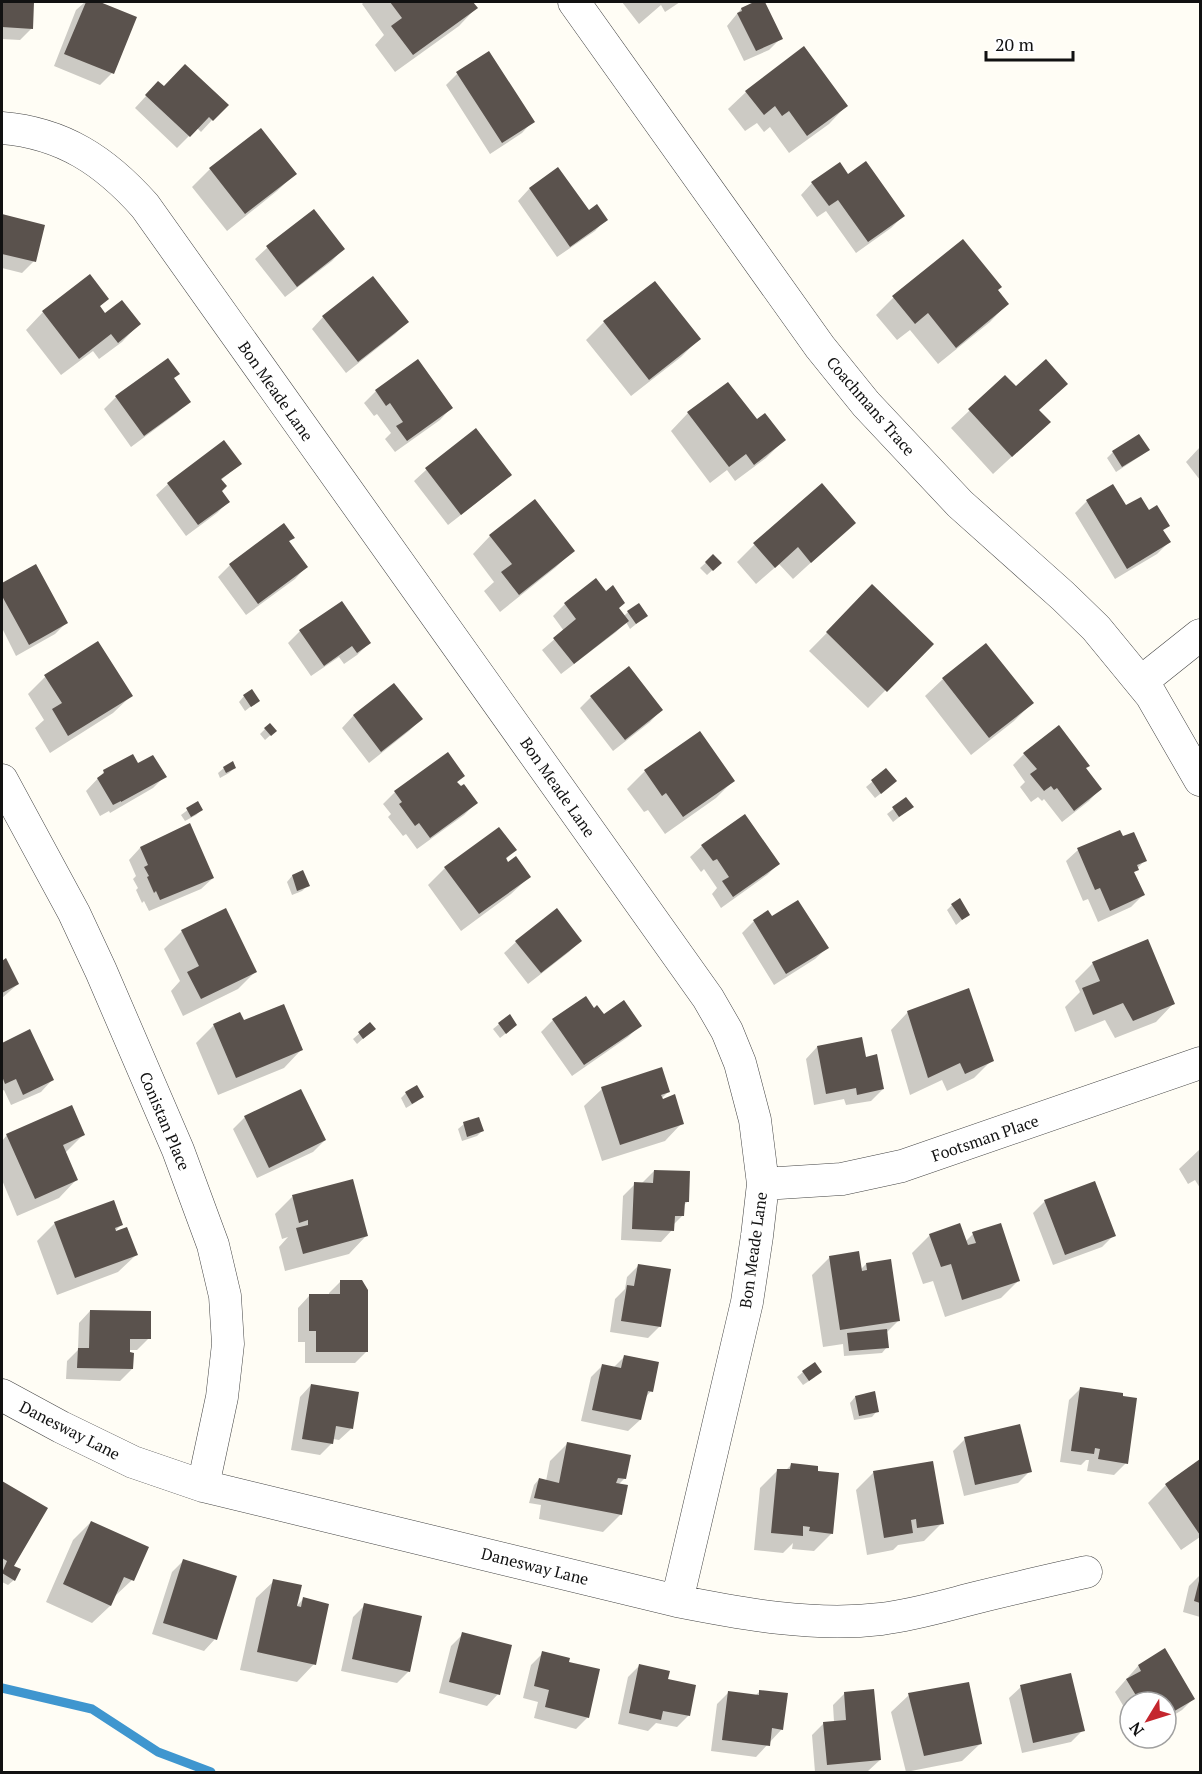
<svg xmlns="http://www.w3.org/2000/svg" width="1202" height="1774" font-family="'PT Serif',serif">
<rect width="100%" height="100%" fill="#fffdf5"/>
<!-- shadow -->
<path fill="#0003" d="M2 2 33 4 32 28 20 40 2 39Z
M85 2H96L135 18 112 73 100 85 54 66 76 10Z
M364 2H471L476 8 459 26 395 72 375 45 384 35 362 4Z
M622 2H680L665 12 661 5 639 24Z
M758 2H764L781 38 769 50 744 61 727 26 741 9Z
M185 66 212 120 201 132 197 128 177 148 135 108 158 83 163 88Z
M457 74 533 121 522 133 490 154 446 85Z
M746 92 846 106 829 124 789 153 770 127 764 132 757 123 745 131 728 109Z
M210 169 295 174 277 191 227 231 192 187Z
M558 169 588 212 606 219 595 231 557 257 518 201 529 189Z
M847 176 903 216 891 228 856 253 826 211 817 217 801 195 812 183Z
M313 211 343 249 332 261 285 297 255 259 267 248Z
M2 215 43 226 34 261 22 273 2 268Z
M996 291 1007 304 990 322 938 364 910 330 897 340 876 315 893 298Z
M107 299 99 307 105 315 139 324 122 342 99 359 93 351 61 375 26 330 43 312Z
M323 317 407 322 395 334 346 373 312 329Z
M604 322 699 339 681 357 631 396 586 340Z
M1005 377 1038 410 1031 439 993 474 951 428Z
M173 379 189 402 177 413 131 447 104 409 116 397Z
M376 391 451 408 440 420 395 452 385 439 391 433 377 414 374 416 364 403Z
M688 413 756 421 784 440 766 458 735 481 727 470 710 483 671 431Z
M476 431 510 475 498 486 448 525 414 481 426 470Z
M1139 436 1148 450 1142 455 1116 472 1107 458 1113 452Z
M224 442 240 464 221 480 220 492 228 502 217 513 186 536 156 495 168 484Z
M1200 447V480L1186 462Z
M1087 501 1148 512 1168 526 1162 531 1169 542 1157 554 1115 579 1075 513Z
M535 502 573 551 555 568 500 612 484 591 494 582 473 554 490 536Z
M854 523 793 579 779 564 756 584 737 562 754 545Z
M293 538 288 542 306 567 295 579 246 615 218 577 230 565Z
M713 556 720 563 707 575 700 568Z
M36 566 67 622 55 634 16 656 2 628V585Z
M596 580 624 616 628 612 646 616 630 629 626 622 616 632 561 674 542 650 564 631 553 616 565 604Z
M873 586 931 644 868 708 809 651Z
M300 631 369 643 357 655 344 664 339 657 311 676 288 643Z
M45 677 131 696 113 713 50 753 35 728 44 720 28 694Z
M943 679 1032 703 1014 721 971 755 925 696Z
M394 685 421 719 409 731 369 763 342 728 353 716Z
M244 696 258 701 245 711 239 702Z
M591 697 661 710 650 722 613 751 580 708Z
M265 729 275 731 265 740 260 734Z
M1024 754 1085 769 1100 789 1089 801 1062 822 1044 799 1042 801 1038 797 1031 802 1020 787 1025 782 1013 765Z
M132 756 138 765 165 776 153 788 110 813 109 811 100 816 86 791 104 772Z
M224 768H234L229 773 220 778 218 773Z
M886 770 889 787 875 798 866 787Z
M645 771 733 781 716 798 665 834 648 810 644 812 627 789Z
M463 776 456 783 476 803 464 815 417 849 406 834 403 836 388 817 391 814 383 804 395 792Z
M906 799 912 807 893 822 887 814Z
M197 803 201 810 196 815 185 821 181 815Z
M189 825 213 878 201 889 149 911 144 901 142 903 136 890 138 888 133 879 136 876 129 860 140 848Z
M1119 832 1122 838 1145 860 1133 873 1143 895 1131 907 1098 922 1088 899 1083 901 1066 861 1078 850Z
M702 846 778 864 767 875 721 908 712 894 717 888 704 869 701 872 690 857Z
M515 850 505 860 508 864 529 877 511 894 461 931 428 885 445 868Z
M302 872 308 885 302 891 292 895 287 882 292 876Z
M952 905 968 915 956 925 947 910Z
M768 912 771 918 827 948 815 959 774 985 742 933 754 921Z
M182 931 256 971 238 989 183 1016 171 991 180 981 164 949Z
M580 941 569 952 528 984 504 953 516 942Z
M6 960 18 984 2 998V963Z
M1093 963 1173 1004 1156 1022 1115 1038 1105 1020 1075 1032 1065 1007 1080 992 1075 981Z
M586 998 594 1010 603 1016 640 1025 628 1037 572 1076 541 1032 553 1020Z
M908 1012 992 1060 974 1078 947 1091 942 1080 910 1095 891 1030Z
M243 1022 301 1050 284 1068 218 1095 196 1043 214 1025Z
M370 1024 368 1034 357 1044 353 1039Z
M499 1024 510 1030 500 1038 493 1029Z
M30 1031 52 1080 41 1092 11 1105 4 1090 2 1091V1044Z
M817 1047 865 1059 883 1089 871 1101 846 1105 844 1099 814 1105 806 1059Z
M602 1089 668 1092 658 1102 682 1123 665 1141 602 1161 584 1106Z
M406 1093 422 1097 416 1102 406 1108 401 1098Z
M245 1117 325 1140 313 1152 257 1178 233 1129Z
M464 1124 482 1131 477 1136 462 1141 458 1129Z
M7 1135H83L65 1153 76 1180 59 1198 17 1216 2 1180V1141Z
M1200 1149V1188L1195 1180 1188 1184 1179 1169Z
M654 1171 688 1201 683 1206V1215L673 1225 672 1230 661 1242 621 1240 623 1196 635 1184 642 1183Z
M292 1197 366 1236 349 1254 285 1271 279 1247 288 1237 282 1239 275 1214Z
M1045 1201 1114 1235 1102 1247 1053 1265 1033 1213Z
M55 1223 121 1225 112 1234 136 1255 118 1272 57 1295 37 1241Z
M973 1234 1018 1281 1001 1298 945 1317 933 1281 923 1284 912 1253 930 1235 965 1242Z
M830 1257 860 1270 866 1264 898 1321 886 1333 887 1347 882 1353 844 1356 843 1344 823 1347 812 1275Z
M639 1265 660 1326 648 1338 610 1332 615 1299 625 1289 627 1277Z
M341 1281 367 1351 355 1363H305V1342H298V1308L309 1296H329V1293Z
M90 1311 149 1338 137 1350H129L132 1369 120 1381 66 1379 67 1361 78 1350 79 1323Z
M625 1356 651 1391 645 1398 640 1420 628 1431 581 1421 591 1377 602 1366 613 1368Z
M803 1372 815 1377 803 1385 797 1377Z
M311 1385 351 1429 339 1440 333 1439 332 1443 320 1455 291 1450 300 1397Z
M1081 1388 1126 1463 1114 1475 1087 1471 1089 1460H1086L1081 1465 1060 1462 1069 1400Z
M855 1397 877 1411 872 1417 854 1420 850 1403Z
M965 1439 1030 1471 1018 1483 964 1496 953 1451Z
M568 1443 625 1478 619 1484 621 1514 603 1532 539 1519 541 1505 529 1503 534 1485 539 1479 546 1481 550 1461Z
M1200 1461V1537L1181 1550 1148 1503 1166 1485Z
M791 1465 832 1533 814 1551 792 1549 793 1543 783 1553 754 1550 760 1488 778 1470 785 1471Z
M874 1472 942 1523 924 1541 898 1545 893 1550 867 1555 856 1490Z
M2 1483 45 1509 13 1565 14 1580 8 1585 2 1582Z
M91 1522 132 1580 114 1597 110 1606 92 1623 46 1602 73 1540Z
M183 1561 215 1639 204 1651 152 1634 172 1572Z
M1200 1575V1617L1183 1612 1189 1586Z
M274 1581 296 1607 303 1599 314 1664 297 1682 240 1670 256 1598Z
M365 1605 409 1671 397 1683 341 1671 353 1617Z
M463 1634 498 1694 487 1706 439 1693 451 1646Z
M543 1653 588 1717 576 1729 534 1718 538 1702 523 1698 531 1665Z
M639 1666 667 1680 689 1715 677 1727 656 1723 648 1731 618 1724 628 1677Z
M1138 1666 1194 1698 1182 1710 1166 1720V1702H1130V1717L1115 1692Z
M1021 1687 1083 1730 1071 1742 1022 1753 1009 1698Z
M760 1691 782 1729 756 1757 711 1751 717 1704 729 1692 755 1696Z
M845 1693 880 1760 868 1771 815 1772 812 1735 824 1723 834 1722 833 1705Z
M909 1695 980 1744 962 1761 906 1772 891 1712Z"/>
<g fill="none" stroke-linecap="round" stroke-linejoin="round">
<!-- stream -->
<path stroke="#3f96cf" stroke-width="9" d="M2 1688 92 1709 158 1752 211 1772"/>
</g>
<!-- building -->
<path fill="#5a524d" d="M2 2H34L33 29 2 27Z
M86 2H100L137 17 114 74 64 54Z
M390 2H473L478 8 413 55 391 26 402 18Z
M754 2H765L783 39 756 51 737 13 742 11 741 8Z
M804 46 848 106 807 136 789 111 782 116 775 106 764 115 745 91Z
M489 51 535 122 502 143 456 72Z
M185 64 229 105 213 121 209 117 190 137 145 95 158 81 164 86Z
M261 128 297 174 245 214 209 168Z
M866 161 905 216 868 242 838 200 829 206 811 182 840 162 848 174Z
M558 167 589 210 597 204 608 220 570 247 529 188Z
M314 209 345 249 297 287 266 246Z
M2 214 45 225 36 262 2 254Z
M963 239 1002 287 998 290 1009 304 956 348 928 313 915 324 892 296Z
M90 274 109 299 100 306 105 313 122 300 141 324 118 343 111 334 79 359 42 311Z
M373 276 409 322 358 362 322 316Z
M655 281 701 339 649 380 603 321Z
M168 358 180 374 174 378 191 402 144 436 115 396Z
M418 359 453 408 407 441 396 426 403 422 390 403 386 406 375 390Z
M1046 359 1068 384 1039 410 1051 422 1012 457 968 409 1005 375 1016 386Z
M728 382 757 419 765 413 786 440 754 465 746 454 729 467 687 412Z
M476 428 512 475 461 515 425 468Z
M1139 434 1150 450 1122 467 1112 451Z
M224 440 242 464 221 479 227 486 222 491 230 502 198 525 167 483Z
M822 483 856 523 811 563 798 547 775 568 753 543Z
M1113 484 1126 505 1141 497 1149 510 1157 505 1170 526 1163 530 1171 542 1127 569 1086 500Z
M535 499 575 551 519 595 501 572 512 564 489 535Z
M284 523 295 538 289 541 308 567 258 604 229 564Z
M713 554 722 563 713 571 705 562Z
M36 564 68 623 29 645 2 596V583Z
M596 578 606 591 613 585 625 603 619 608 629 621 574 664 553 638 576 619 564 603Z
M872 584 934 644 887 692 826 632Z
M342 601 371 643 357 653 352 646 324 666 299 630Z
M639 603 648 616 636 624 627 611Z
M98 641 133 696 68 736 52 709 62 703 44 675Z
M986 643 1034 703 989 738 942 678Z
M629 666 663 710 625 740 590 696Z
M394 683 423 719 381 752 353 715Z
M252 689 260 701 251 707 243 695Z
M270 723 277 731 271 736 264 728Z
M1059 725 1090 766 1086 768 1102 789 1074 811 1057 788 1054 790 1051 786 1044 791 1030 774 1037 769 1023 753Z
M700 731 735 781 683 817 666 793 662 796 644 770Z
M448 752 465 776 457 782 461 786 464 784 478 803 430 838 419 823 415 826 399 804 402 802 394 791Z
M133 754 138 763 153 755 167 777 121 802V801L113 805 97 778 104 773 103 770Z
M233 761 236 768 226 773 223 767Z
M886 768 897 781 881 794 871 780Z
M906 797 914 807 899 817 892 807Z
M198 801 203 810 191 817 186 808Z
M745 814 780 864 733 897 722 881 729 877 717 859 713 861 701 845Z
M190 823 214 878 160 900 156 891 154 893 147 877 149 876 144 867 148 865 140 847Z
M499 827 517 850 506 858 508 862 516 856 531 877 479 914 444 867Z
M1120 830 1123 836 1134 832 1147 861 1137 865 1139 870 1134 872 1145 895 1110 911 1100 888 1095 890 1077 848Z
M303 870 310 886 297 891 292 875Z
M960 898 970 915 962 920 951 904Z
M798 900 829 948 786 974 753 920 768 910 772 916Z
M226 908 257 972 201 999 187 972 199 966 181 930Z
M557 908 582 941 541 973 515 941Z
M1148 939 1175 1004 1133 1021 1123 1003 1093 1015 1082 988 1100 981 1092 962Z
M6 958 19 984 2 993V961Z
M969 988 994 1061 965 1074 960 1063 928 1078 907 1011Z
M586 996 594 1008 597 1005 604 1014 624 1000 642 1026 584 1065 552 1019Z
M284 1004 303 1050 236 1078 213 1024 240 1012 244 1020Z
M510 1014 517 1025 506 1034 498 1023Z
M370 1022 376 1029 363 1039 358 1032Z
M30 1029 54 1080 23 1095 16 1079 5 1084 2 1076V1043Z
M862 1037 866 1057 877 1054 884 1089 857 1095 856 1088 826 1094 817 1046Z
M662 1067 670 1092 661 1095 663 1099 675 1094 684 1124 620 1145 601 1087Z
M417 1085 424 1097 412 1104 405 1092Z
M301 1089 326 1140 269 1168 244 1116Z
M72 1105 85 1135 63 1145 78 1180 35 1199 6 1134Z
M479 1117 484 1131 467 1137 463 1122Z
M654 1170 690 1171 689 1202H685L684 1216H675L674 1231 632 1229 634 1182 653 1183Z
M353 1179 368 1236 303 1254 296 1228 308 1225V1220L299 1223 292 1195Z
M1095 1181 1116 1236 1065 1255 1044 1200Z
M114 1200 123 1225 115 1228 116 1231 127 1227 138 1255 75 1278 54 1222Z
M960 1223 968 1245 976 1243 972 1232 1001 1223 1020 1281 962 1300 951 1264 941 1267 929 1234Z
M859 1251 862 1271 867 1270 866 1263 891 1259 900 1321 840 1330 829 1256Z
M638 1264 671 1269 661 1327 621 1321 627 1285 634 1286Z
M340 1280H362L368 1290V1352H316V1331H309V1294H340Z
M90 1310 151 1311V1339H130V1352L134 1353 133 1369 77 1368 78 1348H89Z
M887 1329 889 1348 849 1351 847 1333Z
M624 1355 659 1362 653 1392 648 1391 641 1420 592 1410 602 1364 621 1368Z
M815 1362 822 1372 809 1381 802 1371Z
M311 1384 359 1392 353 1429 336 1426 333 1444 302 1439Z
M1080 1387 1123 1393V1396L1137 1398 1128 1464 1098 1459 1100 1449 1095 1448 1094 1454 1071 1451Z
M875 1391 879 1412 859 1416 855 1396Z
M1020 1424 1032 1472 975 1485 964 1437Z
M567 1442 631 1455 626 1479 618 1478 616 1483 628 1485 622 1515 534 1498 539 1478 559 1483Z
M1200 1459V1535L1165 1484Z
M933 1461 944 1524 917 1528 916 1519 911 1520 913 1533 884 1538 873 1471Z
M791 1463 818 1466V1471L839 1473 833 1534 809 1531 810 1527 803 1526V1536L771 1533 777 1469H790Z
M2 1481 48 1508 14 1566 21 1569 15 1581 2 1573 7 1561 2 1558Z
M91 1521 149 1547 134 1581 124 1577 111 1606 63 1584Z
M183 1559 237 1576 217 1640 163 1623Z
M1200 1577V1603L1194 1601Z
M273 1579 302 1585 297 1606 301 1607 303 1597 329 1604 316 1665 257 1652Z
M364 1603 422 1616 410 1672 352 1659Z
M462 1632 512 1645 500 1695 449 1682Z
M1165 1648 1195 1699 1166 1716V1702H1140L1126 1679 1141 1671 1138 1665Z
M542 1651 570 1658 569 1662 600 1669 589 1718 545 1707 549 1690 534 1686Z
M639 1664 670 1671 668 1679 696 1685 690 1716 663 1711 661 1720 629 1713Z
M1071 1673 1085 1731 1033 1743 1020 1685Z
M969 1682 982 1744 924 1756 908 1693Z
M874 1689 881 1760 827 1765 823 1722 846 1720 844 1692Z
M759 1690 788 1693 783 1730 772 1728 770 1746 722 1740 728 1691 759 1695Z"/>
<g fill="none" stroke-linecap="round" stroke-linejoin="round">
<defs>
<path id="minor" d="M574 2 820 347 866 404 960 504 1063 596 1096 628 1151 695 1200 780
M2 128C63 133 105 161 145 206L708 998 727 1031 740 1063 755 1120 763 1184 757 1236 747 1302 677 1601
M1141 682 1200 635
M2 780 74 913 101 971 178 1150 213 1245 225 1296 228 1344 222 1397 203 1486
M763 1184 842 1179 902 1166 1200 1063
M2 1395 61 1427 133 1462 203 1486 677 1601C743 1614 813 1627 881 1619 914 1615 947 1605 979 1597 1015 1588 1051 1580 1086 1572"/>
</defs>
<!-- minor casing -->
<use href="#minor" stroke="#444" stroke-width="33"/>
<!-- minor -->
<use href="#minor" stroke="#fff" stroke-width="32"/>
</g>
<g text-anchor="middle" dominant-baseline="central" stroke-width="6" stroke-linejoin="round" paint-order="stroke">
<!-- street labels -->
<g font-size="16" fill="#111" stroke="#fff">
<text transform="translate(276 391) rotate(55)">Bon Meade Lane</text>
<text transform="translate(871 406) rotate(49)">Coachmans Trace</text>
<text transform="translate(558 787) rotate(55)">Bon Meade Lane</text>
<text transform="translate(165 1121) rotate(67)">Conistan Place</text>
<text transform="translate(985 1138) rotate(-19)">Footsman Place</text>
<text transform="translate(753 1250) rotate(-82)">Bon Meade Lane</text>
<text transform="translate(70 1430) rotate(27)">Danesway Lane</text>
<text transform="translate(535 1566) rotate(14)">Danesway Lane</text>
</g>
</g>
<!-- border -->
<rect width="1202" height="1774" fill="none" stroke="#111111" stroke-width="6"/>
<!-- north arrow -->
<g transform="translate(1148 1720) rotate(232)"><circle r="28" fill="#ffffff" stroke="#a0a0a0" stroke-width="1.5"/>
<path d="M0-4.5L10 22L0 15L-10 22Z" fill="#c4262e"/>
<text y="-9" font-size="16" font-weight="bold" text-anchor="middle" fill="#111111">N</text>
</g>
<!-- scale -->
<path d="M986 51v9h87v-9" fill="none" stroke="#111111" stroke-width="3"/>
<text x="995" y="51" font-size="18" fill="#111111" stroke="#ffffff" stroke-width="4.5" paint-order="stroke">20 m</text>
</svg>
